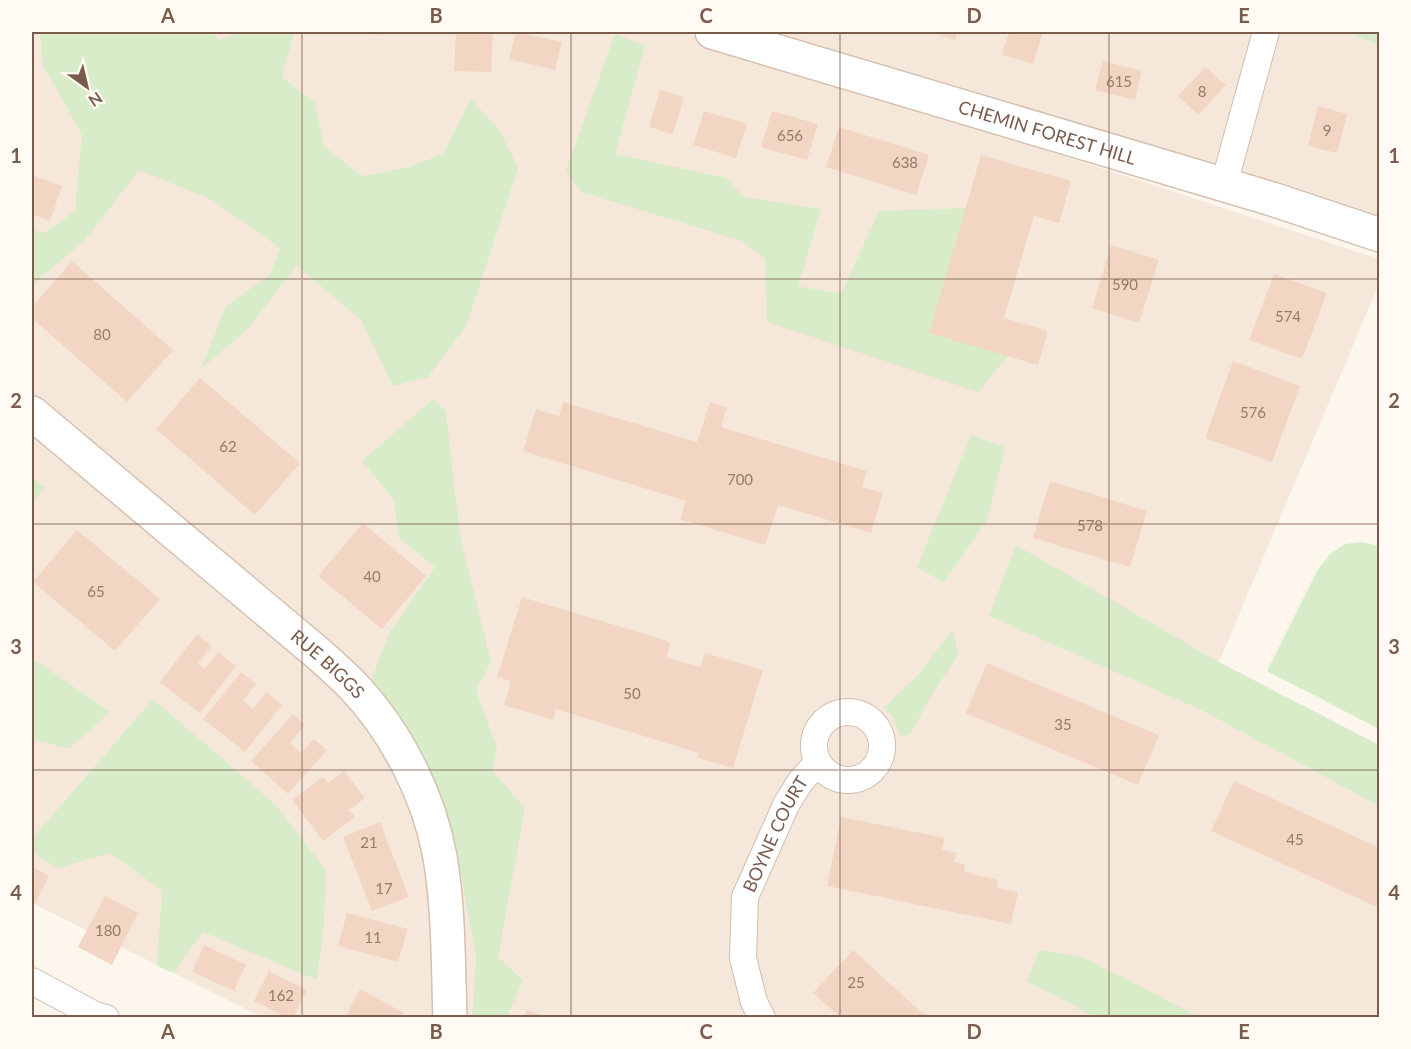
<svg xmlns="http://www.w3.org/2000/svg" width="1411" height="1049" font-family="Lato,sans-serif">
<rect width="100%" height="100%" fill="#fdf6ec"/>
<!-- residential -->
<path fill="#f5e8da" d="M32 32H683L1379 259V284L1199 709 1379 806V1017H262L32 903Z
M755 32H1379V227Z"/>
<!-- green -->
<path fill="#d8ecc9" d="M40 32H210L220 40 244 32H294L282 77 315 103 324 146 362 176 406 168 443 154 471 99 500 131 518 168 466 326 428 377 393 386 361 320 296 265 249 328 201 369 226 306 270 275 280 248 212 200 139 170 86 239 32 285V230L44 233 75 211 82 135 43 65Z
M1346 32H1379V45Z
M615 34 645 46 615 154 726 178 744 197 821 209 798 286 841 294 879 211 966 208 1008 356 978 392 767 322 765 259 742 241 581 192 566 170Z
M433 399 446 411 460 536 491 662 476 690 497 748 492 770 525 808 498 957 523 980 507 1017H472L476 958 462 879 435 787 399 718 371 680 390 632 435 567 399 538 394 500 362 461Z
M971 435 1005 447 988 518 944 583 917 567Z
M32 478 46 488 32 502Z
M1362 542 1379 546V729L1267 671 1318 569 1330 554 1345 544Z
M1016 545 1219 662 1379 745V806L1199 709 989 616Z
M953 629 958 655 931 696 910 735 900 736 892 716 884 708 919 674Z
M32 658 110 712 69 749 32 739Z
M153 699 275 804 326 870 324 925 317 980 203 932 173 973 157 966 162 891 111 853 58 868 32 852V839Z
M1039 950 1083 957 1199 1017H1095L1027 981Z"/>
<!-- building -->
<path fill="#f3d5c3" d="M456 32H493L491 72 454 71Z
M516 32 562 42 555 70 509 59Z
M930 32H958L955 40Z
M1009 32H1043L1033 64 1002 55Z
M365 33V32H384L383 36Z
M1103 61 1142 71 1135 100 1095 90Z
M1205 67 1226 85 1198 115 1178 96Z
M660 90 684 97 673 134 649 127Z
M1318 106 1347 114 1337 153 1308 146Z
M704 111 747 124 736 158 693 145Z
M772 111 818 124 807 160 761 147Z
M839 127 929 155 916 195 826 167Z
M981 155 1071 181 1059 223 1034 216 1004 318 1048 331 1038 365 929 333Z
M32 175 62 186 50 221 32 214Z
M1111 245 1159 260 1139 323 1092 308Z
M72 261 173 350 127 402 32 318V307Z
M1274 274 1327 293 1302 359 1249 340Z
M1233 361 1300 386 1272 462 1205 438Z
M200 378 300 463 255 515 156 429Z
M563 402 697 442 710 402 727 407 721 427 867 471 862 487 883 493 871 533 778 505 765 545 680 519 686 501 523 451 536 409 559 416Z
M1050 481 1147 511 1130 567 1033 538Z
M363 523 426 576 382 629 318 576Z
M77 530 160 599 115 651 33 582Z
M522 597 671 642 666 657 700 667 705 653 763 670 733 768 697 758 699 753 556 709 553 720 504 705 511 681 497 677Z
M197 634 212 646 198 664 205 669 218 652 236 666 200 713 160 682Z
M987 663 1159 735 1138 785 966 713Z
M241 672 256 684 243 700 253 709 267 692 282 705 245 752 203 719Z
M293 714 305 725 290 743 301 753 314 739 327 750 288 794 251 761Z
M344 771 365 798 349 810 355 817 323 841 292 800 323 777 328 783Z
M1234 781 1380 848 1379 908 1211 831Z
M841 817 945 838 942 850 956 853 954 862 965 865 964 872 998 880 997 888 1018 892 1011 924 827 886Z
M380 822 409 897 372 911 343 837Z
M32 867 49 876 32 909Z
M105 896 138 913 112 965 78 947Z
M347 913 408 929 398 962 338 946Z
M204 945 246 965 234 991 192 972Z
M853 950 921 1012 936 1018H841L813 993Z
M269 971 307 990 293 1018H287L254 1001Z
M360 989 404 1013 401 1018H345Z
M527 1010 548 1017V1018H524Z"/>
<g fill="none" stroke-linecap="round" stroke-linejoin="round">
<defs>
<g id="street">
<path d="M1224 184 1266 32"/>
<circle cx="848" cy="746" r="34"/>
<path d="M32 981 95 1015 106 1018"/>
<path id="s1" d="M762 1018 754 1002 743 958 745 897 786 805 800 782 818 762"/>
</g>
<g id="secondary">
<path id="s2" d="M712 32 1272 199 1380 235"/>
<path id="s3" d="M32 413 321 656C331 665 341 674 351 684 395 729 429 795 440 857 449 910 448 964 450 1018"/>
</g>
</defs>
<!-- street casing -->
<use href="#street" stroke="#d1beb0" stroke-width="28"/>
<!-- secondary casing -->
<use href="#secondary" stroke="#d6c0b0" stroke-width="36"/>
<!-- street -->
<use href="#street" stroke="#fff" stroke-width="26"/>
<!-- secondary -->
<use href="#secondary" stroke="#fff" stroke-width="33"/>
</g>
<!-- grid -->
<path fill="none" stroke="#7a5c4d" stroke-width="1.5" stroke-opacity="0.55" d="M302 32V1018M571 32V1018M840 32V1018M1109 32V1018M32 279H1380M32 524H1380M32 770H1380"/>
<g text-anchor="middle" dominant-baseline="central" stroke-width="5" stroke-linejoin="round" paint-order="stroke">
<!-- number labels -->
<g font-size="15" fill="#987a6a">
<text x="1119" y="81">615</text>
<text x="1202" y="91">8</text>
<text x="1327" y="130">9</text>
<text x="790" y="135">656</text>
<text x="905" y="162">638</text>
<text x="1125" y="284">590</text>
<text x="1288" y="316">574</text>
<text x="102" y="334">80</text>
<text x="1253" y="412">576</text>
<text x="228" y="446">62</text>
<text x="740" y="479">700</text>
<text x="1090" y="525">578</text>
<text x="372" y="576">40</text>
<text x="96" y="591">65</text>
<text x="632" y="693">50</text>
<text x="1063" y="724">35</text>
<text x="1295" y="839">45</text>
<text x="369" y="842">21</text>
<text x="384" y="888">17</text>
<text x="108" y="930">180</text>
<text x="373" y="937">11</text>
<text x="856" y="982">25</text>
<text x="281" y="995">162</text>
</g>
<!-- street labels -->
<g font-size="18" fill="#7a5c4d" stroke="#fffaf3">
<text stroke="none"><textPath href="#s2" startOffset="350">CHEMIN FOREST HILL</textPath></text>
<text stroke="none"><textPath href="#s3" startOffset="388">RUE BIGGS</textPath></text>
<text stroke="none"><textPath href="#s1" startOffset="194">BOYNE COURT</textPath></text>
</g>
</g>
<!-- border -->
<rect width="1411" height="1049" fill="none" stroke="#fffaf3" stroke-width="66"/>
<!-- north arrow -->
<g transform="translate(87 87) rotate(146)" stroke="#fffaf3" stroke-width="4.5" paint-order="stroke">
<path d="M0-4.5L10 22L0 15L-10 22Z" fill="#7a5c4d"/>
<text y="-9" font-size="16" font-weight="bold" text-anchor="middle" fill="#7a5c4d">N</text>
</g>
<rect x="33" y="33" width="1345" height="983" fill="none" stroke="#7a5c4d" stroke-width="2"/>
<g font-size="20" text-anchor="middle" font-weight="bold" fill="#7a5c4d">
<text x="168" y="23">A</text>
<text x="436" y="23">B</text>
<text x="706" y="23">C</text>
<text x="974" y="23">D</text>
<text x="1244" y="23">E</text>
<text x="16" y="163">1</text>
<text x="1394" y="163">1</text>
<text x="16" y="408">2</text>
<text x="1394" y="408">2</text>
<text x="16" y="654">3</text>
<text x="1394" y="654">3</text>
<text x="16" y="900">4</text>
<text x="1394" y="900">4</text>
<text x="168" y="1039">A</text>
<text x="436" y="1039">B</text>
<text x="706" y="1039">C</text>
<text x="974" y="1039">D</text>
<text x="1244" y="1039">E</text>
</g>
</svg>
